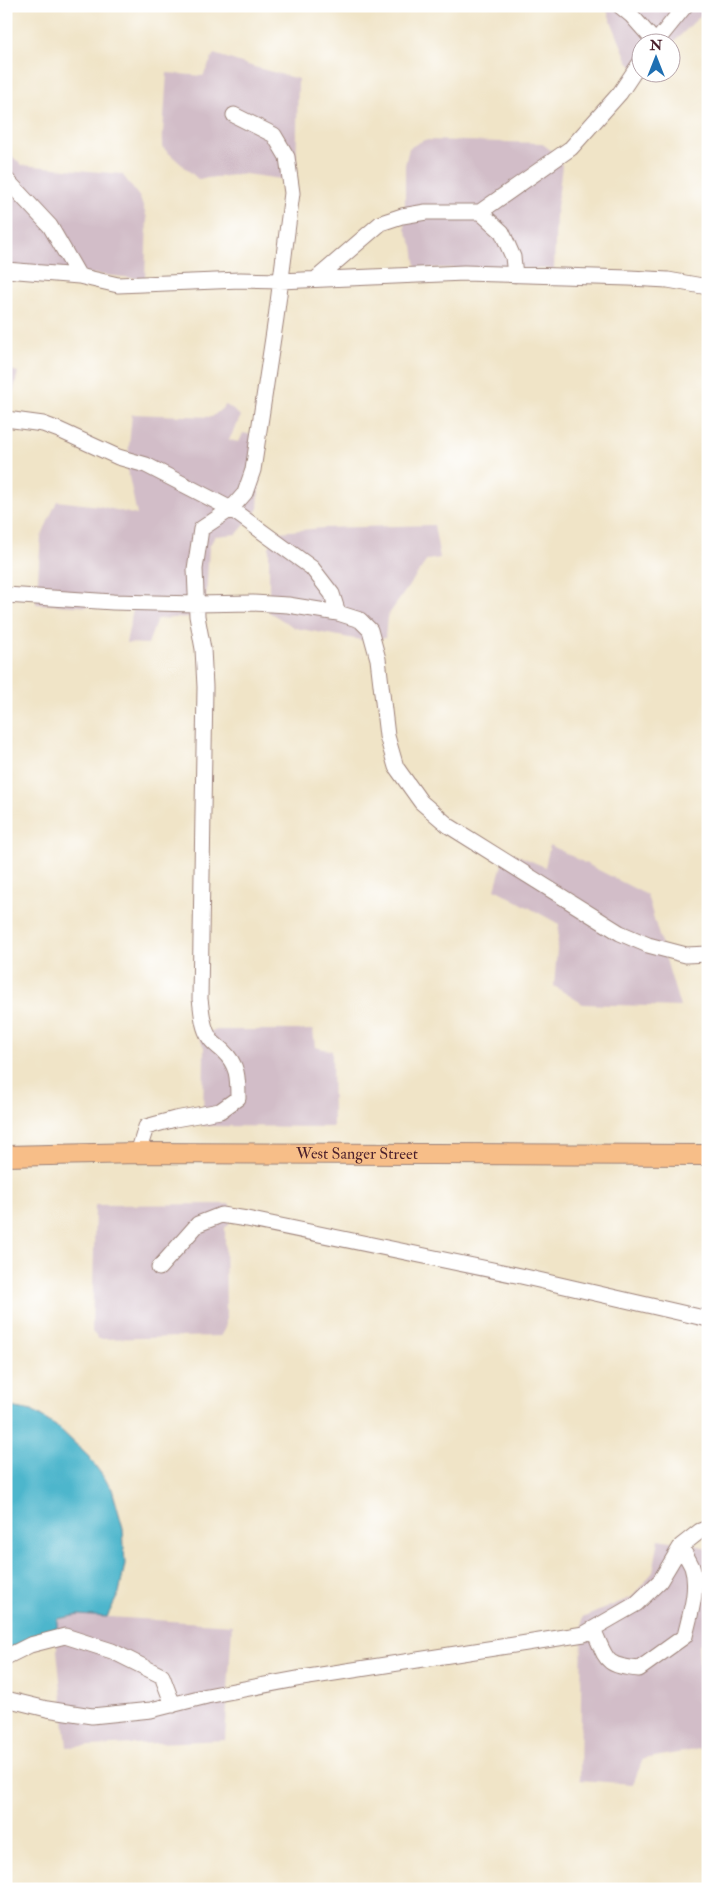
<svg xmlns="http://www.w3.org/2000/svg" width="714" height="1895" font-family="'IM FELL Double Pica',serif">
<rect width="100%" height="100%" fill="#fff"/>
<filter id="ink" filterUnits="userSpaceOnUse"><feTurbulence type="fractalNoise" baseFrequency=".02" numOctaves="2"/><feDisplacementMap in="SourceGraphic" scale="10" xChannelSelector="R" yChannelSelector="G"/><feConvolveMatrix kernelMatrix="1 2 1 2 8 2 1 2 1" color-interpolation-filters="sRGB"/></filter>
<filter id="wash" filterUnits="userSpaceOnUse"><feTurbulence type="fractalNoise" baseFrequency=".0096" numOctaves="4" result="noise"/><feDisplacementMap in="SourceGraphic" scale="20" xChannelSelector="R" yChannelSelector="G"/><feGaussianBlur stdDeviation="1.12" result="paint"/><feColorMatrix in="noise" values="0 0 0 0 0 0 0 0 0 0 0 0 0 0 0 0 0 1.4 0 .05"/><feComposite in="paint" operator="in"/></filter>
<g filter="url(#wash)">
<rect width="100%" height="100%" fill="#f0e4c7"/>
<!-- industrial -->
<path fill="#d2bdc8" d="M605 6H708V8L672 44V42H642V72L644 73 641 75 628 62Z
M214 54 254 67 298 79 296 181 245 174 198 179 162 147 167 73 203 76Z
M424 140 541 143 552 151 562 165 556 216 554 269 416 268 413 246 405 229V165L409 148Z
M6 151 22 165 122 174 140 198 147 218 145 279 6 266Z
M6 369 18 372 6 422Z
M226 405 241 416 229 440 239 442 243 433 262 437 258 509 237 534 215 536 209 547 205 616 157 619 148 644 126 643 133 609 36 604 41 537 57 501 99 506 137 515 127 467 132 414 212 417Z
M434 525 440 558 427 560 387 617 385 638 361 640 295 628 269 612V547L279 532 323 528Z
M550 845 647 895 680 1007 583 1004 554 986 559 924 495 889 506 850 545 867Z
M214 1030H313L315 1047 332 1051 333 1127 203 1126 204 1047 199 1037Z
M230 1204 229 1224 225 1228 226 1324 221 1336 99 1339 92 1332 95 1205Z
M659 1539 700 1546 708 1550V1642L698 1645 705 1748 643 1759 633 1784 580 1780 582 1618 632 1597 653 1572Z
M79 1615 232 1625 225 1740 67 1747 57 1651V1620Z"/>
<!-- water -->
<path fill="#4eb6cc" stroke="#4c6a7c" d="M6 1406 32 1411 59 1428 89 1457 112 1489 123 1528 125 1564 119 1593 107 1617 79 1615 57 1619V1633L6 1649Z"/>
</g>
<g filter="url(#ink)">
<g fill="none" stroke-linecap="round" stroke-linejoin="round">
<defs>
<path id="minor" d="M620 6 632 16 655 42
M656 42 685 6
M6 179 50 226 79 276
M480 212 502 232 513 257 515 275
M6 270 79 276 118 285 240 280 280 281 464 273 629 278 668 280 708 287
M316 279 381 223 402 216 426 212H480L571 148 620 93 642 60
M6 419 43 424 59 430 118 457 146 465 231 509 312 568 332 594 338 613
M6 595 113 602 196 604 253 603 288 605 338 613 360 620 370 630 378 659 387 736 396 767 421 802 449 826 620 933 648 945 686 955 708 954
M138 1153 146 1127 175 1119 220 1111 238 1098C238 1078 238 1065 223 1051 219 1047 212 1043 209 1037 202 1026 202 1012 200 999L205 687 203 649 197 616 195 569 201 529 231 509 245 493 253 470 276 318 292 193 287 157 274 135 234 115
M159 1268 198 1224 221 1215 247 1219 521 1276 708 1319
M593 1629C607 1659 603 1666 639 1669L685 1636C690 1615 699 1588 692 1567 689 1560 684 1553 681 1546
M6 1657 30 1645 65 1636 112 1651 162 1676 173 1705
M6 1699 47 1709 92 1716 151 1710 207 1696 302 1678 584 1634 636 1604 660 1581 681 1546 700 1531 708 1528"/>
<g id="major">
<path id="s1" d="M6 1156 138 1153 708 1155"/>
</g>
</defs>
<!-- minor casing -->
<use href="#minor" stroke="#9d8279" stroke-width="17"/>
<!-- major casing -->
<use href="#major" stroke="#9d8279" stroke-width="22"/>
<!-- minor -->
<use href="#minor" stroke="#fff" stroke-width="15"/>
<!-- major -->
<use href="#major" stroke="#f7be88" stroke-width="20"/>
</g>
</g>
<g text-anchor="middle" dominant-baseline="central" stroke-width="4" stroke-linejoin="round" paint-order="stroke">
<!-- street labels -->
<g font-size="16" fill="#4a1f2b" stroke="#fff">
<text stroke="none"><textPath href="#s1" startOffset="351">West Sanger Street</textPath></text>
</g>
</g>
<!-- margin -->
<rect width="714" height="1895" fill="none" stroke="#fff" stroke-width="25"/>
<!-- north arrow -->
<g transform="translate(656 58)"><circle r="24" fill="#ffffff" stroke="#b7a5aa"/>
<path d="M0-4L9 19L0 12L-9 19Z" fill="#1f6fb2"/>
<text y="-8" font-size="14" font-weight="bold" text-anchor="middle" fill="#4a1f2b">N</text>
</g>
</svg>
